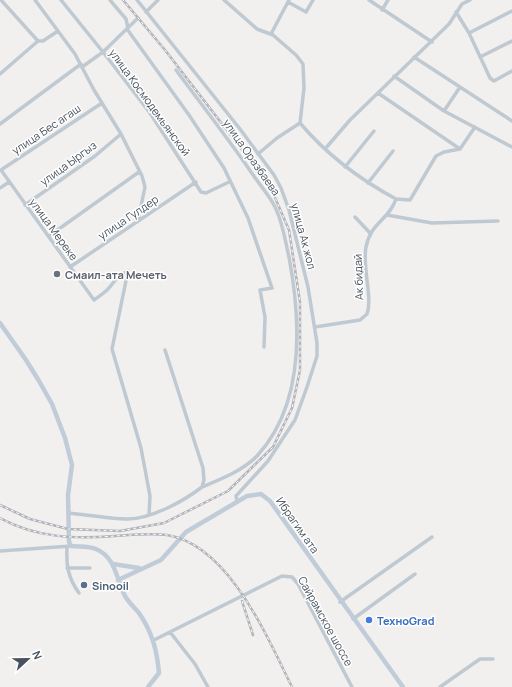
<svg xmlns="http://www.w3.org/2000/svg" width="512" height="687" font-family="Manrope,sans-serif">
<rect width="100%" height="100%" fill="#f2efef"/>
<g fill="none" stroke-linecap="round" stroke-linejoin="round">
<!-- street -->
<path stroke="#bfc9d1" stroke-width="3.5" d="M1 0 38 41H43L58 31
M35 0 75 54 94 90 121 134 142 176 145 187 138 220
M61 0 103 52 150 113 201 192 206 193 229 182
M110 0 126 19 128 28
M137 0 240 129 274 175 281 188 289 210 308 287 317 343V356L307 387 295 420 287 432 268 461 236 496 237 501
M224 0 257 29 273 35 296 55 303 64 304 88 300 123C327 155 359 179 396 199 389 220 371 222 366 247 362 268 373 297 367 314L360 320 315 327
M369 0 432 42
M288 2 306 12 313 0
M382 10 388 0
M146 12 158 0
M456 12 469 33 490 78 494 81 512 71
M127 29 189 115 224 168 248 218 272 288 260 290 265 317 264 347
M469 33 512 11
M271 34 289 0
M414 57 460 87
M480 57 512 41
M82 67 103 52 138 18
M176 70C201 104 227 137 251 172 259 184 269 195 275 207 283 223 285 240 289 257 301 321 305 404 257 456 242 471 221 479 202 487
M0 74 38 41
M394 76 444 111 512 147
M378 93 460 149
M102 103 1 170 94 300C98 297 103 294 107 290 116 281 114 278 128 271
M444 111 460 87 512 121
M0 124 81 64
M325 149 350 120 449 24 462 4 470 0
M258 154 277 138 300 123
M345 167 374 131
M368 183 393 151
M0 188 9 182
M396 199 410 200 436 156 444 152 460 149 475 127
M25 205 95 156 121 134
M387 215 432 223 498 221
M355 217 370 233
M49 236 139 172
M70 267 196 182
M128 271 112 349 141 448 150 496 149 515
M69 513C88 515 109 519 128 519 151 519 184 501 202 487L204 480 203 468 165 350
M67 548C66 565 68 578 79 593
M0 551 71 546
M67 568H90
M340 602 432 537
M353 619 415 574
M170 632 195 664 208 687
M154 640 282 576 292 577 298 584 352 687
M440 687 480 659H493"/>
<!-- secondary -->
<path stroke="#c1ccd9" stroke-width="4.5" d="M0 323 26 360 39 381 52 404 65 438 72 465 68 495 69 542 71 546C79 547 89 546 96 549 115 557 116 577 124 594 127 601 134 607 139 613 152 632 157 650 159 673L148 687
M113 564 139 568
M118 580 161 560 186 532 247 496 261 494 270 501 403 687"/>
<defs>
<path id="rail" d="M0 505 30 519 68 529 120 531 164 523 228 491 273 447 292 408 300 370V302L289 230 270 186 165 50 123 0
M0 518C37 538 74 539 115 536 132 535 150 533 167 535 229 545 267 637 292 687
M242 601 253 635"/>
</defs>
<!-- rail casing -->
<use href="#rail" stroke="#b1b4ba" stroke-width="2.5"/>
<!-- rail -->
<use href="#rail" stroke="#fff" stroke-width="1" stroke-dasharray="3" stroke-linecap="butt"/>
</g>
<!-- markers -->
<circle fill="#6b7280" stroke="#fff" stroke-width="1.5" cx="57" cy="274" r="4"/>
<circle fill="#5c6f8a" stroke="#fff" stroke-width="1.5" cx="84" cy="585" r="4"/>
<circle fill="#3f7fe0" stroke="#fff" stroke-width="1.5" cx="369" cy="620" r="4"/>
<g text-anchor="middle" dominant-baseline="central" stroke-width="3" stroke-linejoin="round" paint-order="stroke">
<!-- street labels -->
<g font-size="11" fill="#46525d" stroke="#fff">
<text transform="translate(150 102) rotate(54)">улица Космодемьянской</text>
<text transform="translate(46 129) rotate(-34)">улица Бес агаш</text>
<text transform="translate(252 157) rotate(55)">улица Оразбаева</text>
<text transform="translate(68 163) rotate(-36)">улица Ыргыз</text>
<text transform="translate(128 217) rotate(-34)">улица Гулдер</text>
<text transform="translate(54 229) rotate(54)">улица Мереке</text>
<text transform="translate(304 236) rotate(75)">улица Ак жол</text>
<text transform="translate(358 277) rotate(-92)">Ак бидай</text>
<text transform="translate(298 525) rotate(55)">Ибрагим ата</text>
<text transform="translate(326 621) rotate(61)">Сайрамское шоссе</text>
</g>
<!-- worship labels -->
<g font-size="11" font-weight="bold" fill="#5b616d" stroke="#fff" text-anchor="start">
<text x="65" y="274">Смаил-ата Мечеть</text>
</g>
<!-- service labels -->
<g font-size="11" font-weight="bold" fill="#4e5e75" stroke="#fff" text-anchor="start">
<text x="92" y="585">Sinooil</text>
</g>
<!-- shop labels -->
<g font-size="11" font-weight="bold" fill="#366cbe" stroke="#fff" text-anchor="start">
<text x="377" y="620">ТехноGrad</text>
</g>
</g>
<!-- north arrow -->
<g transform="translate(28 659) rotate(68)" stroke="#ffffff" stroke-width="3" paint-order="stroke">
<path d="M0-3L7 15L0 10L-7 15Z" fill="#46525d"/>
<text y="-6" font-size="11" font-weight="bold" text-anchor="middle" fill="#46525d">N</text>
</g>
</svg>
